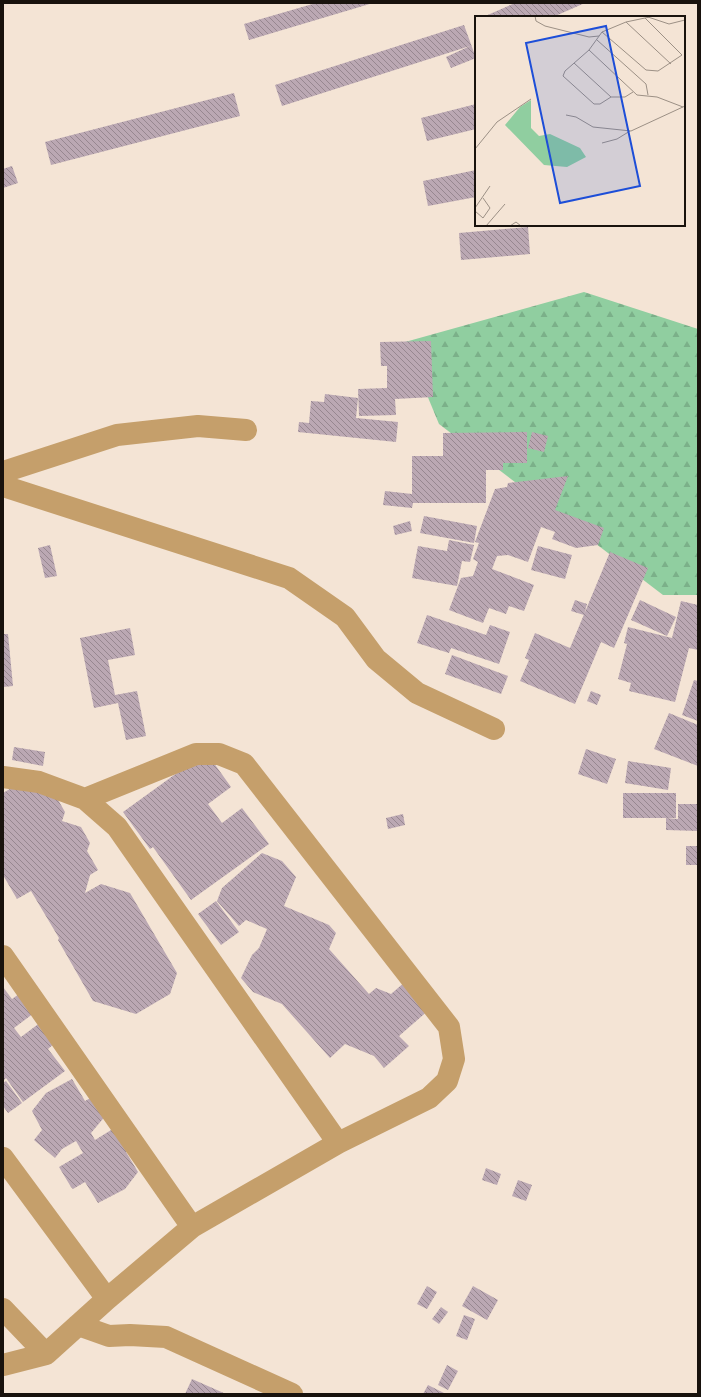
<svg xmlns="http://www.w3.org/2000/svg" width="701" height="1397" font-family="'Work Sans',sans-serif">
<defs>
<pattern id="forest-firs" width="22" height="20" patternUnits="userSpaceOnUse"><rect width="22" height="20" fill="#90cea0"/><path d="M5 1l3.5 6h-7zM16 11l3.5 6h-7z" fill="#7bb089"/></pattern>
<pattern id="building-back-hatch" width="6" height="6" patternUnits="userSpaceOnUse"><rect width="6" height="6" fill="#bba8b3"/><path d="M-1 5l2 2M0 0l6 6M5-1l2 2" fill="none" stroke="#978790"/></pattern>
</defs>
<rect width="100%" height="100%" fill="#f4e4d5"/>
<!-- forest -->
<path fill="url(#forest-firs)" d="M584 292 698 329V595H663L439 424 405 342Z"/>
<!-- building -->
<path fill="url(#building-back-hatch)" d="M316 3H373L249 40 244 24Z
M515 3H585L553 17H483Z
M464 25 476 58 451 68 446 57 470 46 282 106 275 85Z
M234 93 240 116 51 165 45 142Z
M476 104V129L427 141 421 118Z
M12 166 18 183 3 188V169Z
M476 170V197L428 206 423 181Z
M528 227 530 254 461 260 459 233Z
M431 341 433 397 395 399 396 415 359 416 358 389 387 388V366H381L380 342Z
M325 394 358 398 356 418 398 422 396 442 298 432 299 422 309 423 311 401 324 402Z
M527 432V463H503V470H486V503H413L412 508 383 505 385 491 412 494V456H443V433Z
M532 432 548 436 544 452 528 448Z
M568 476 555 510 604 528 598 545 576 548 552 539 555 532 541 527 528 562 508 555 497 556 492 569 534 585 524 611 509 606 506 614 489 608 483 623 449 610 461 578 473 576 478 562 473 559 479 543 475 542 495 489 507 487 508 483Z
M424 516 477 526 474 543 420 533Z
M410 521 412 531 395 535 393 526Z
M449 540 474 545 470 562 462 561 457 586 412 578 418 546 447 551Z
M50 545 57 576 45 578 38 548Z
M538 546 572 555 565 579 531 570Z
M610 552 648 568 614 648 601 642 575 704 520 681 529 660 525 658 535 633 570 648Z
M575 600 587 604 584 615 571 611Z
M640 600 676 617 667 636 631 620Z
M681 601 698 605V650L689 648 675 702 629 691 631 683 618 679 627 644 624 643 628 627 672 638Z
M427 615 486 635 490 625 510 632 499 664 451 648 449 653 417 643Z
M130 628 135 655 108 660 115 695 137 691 146 736 126 740 118 703 94 708 80 638Z
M3 634H8L13 686 3 687Z
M452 655 508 676 501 694 445 674Z
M694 680 698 681V721L682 715Z
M591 691 601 695 597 705 587 701Z
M669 713 698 725V766L654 749Z
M14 747 45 752 43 766 12 760Z
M586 749 616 759 607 784 578 774Z
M206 752 231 787 208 804 222 823 242 808 269 844 191 900 153 847 150 849 123 812Z
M628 761 671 768 668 790 625 783Z
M25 780 49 784 65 812 62 821 81 827 90 843 87 851 98 870 90 875 85 893 101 884 130 893 177 973 170 994 136 1014 93 1001 58 940 59 938 31 891 17 899 3 875V793Z
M623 793H676V818H623Z
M678 804H698V831L666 830V818L678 819Z
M403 814 405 825 388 829 386 818Z
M686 846H698V865H686Z
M262 853 282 861 296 877 284 906 329 925 336 933 329 949 369 994 376 988 391 994 413 975 438 1002 399 1036 409 1046 384 1068 374 1056 345 1044 330 1058 282 1004 253 992 241 978 252 955 259 948 267 929 246 920 239 926 217 901 222 888Z
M216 901 239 932 221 945 198 914Z
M3 987 12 999 19 994 34 1013 14 1028 21 1037 41 1022 56 1042 48 1049 65 1071 23 1102 6 1078 3 1081Z
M72 1079 85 1101 96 1095 107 1114 91 1133 95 1140 116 1127 132 1144 126 1152 138 1172 125 1189 98 1203 85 1182 73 1189 71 1187 59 1167 83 1153 76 1141 62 1149 55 1158 34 1140 42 1130 32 1111 46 1093Z
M6 1081 22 1103 8 1113 3 1106V1083Z
M486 1168 501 1174 497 1185 482 1180Z
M518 1180 532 1185 526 1201 512 1196Z
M427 1286 437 1292 427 1309 417 1304Z
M473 1286 498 1300 487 1320 462 1306Z
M441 1307 448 1312 439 1324 432 1319Z
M464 1315 475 1319 467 1340 456 1336Z
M447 1365 458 1371 448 1390 438 1385Z
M192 1379 226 1394H185Z
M428 1385 446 1394H423Z"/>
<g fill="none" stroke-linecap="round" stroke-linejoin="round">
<!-- minor -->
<path stroke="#c59f6b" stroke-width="22" d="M3 472 117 435 198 426 246 430
M3 486 289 578 345 617 376 659 417 693 494 729
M3 777 39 782 85 799 117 827 338 1143
M3 956 192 1227
M3 1158 107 1299
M3 1309 46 1354 3 1365
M78 1325 109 1336 130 1335 166 1337 292 1394
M46 1354 107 1299 192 1227 338 1143 429 1098 447 1081 454 1059 449 1027 244 764 219 754H196L85 799"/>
</g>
<!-- overview -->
<g transform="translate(475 16)">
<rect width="210" height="210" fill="#f4e4d5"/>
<path d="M56 84V112L64 120 75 118 105 132 111 141 92 151 69 149 30 109 45 91Z" fill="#90cea0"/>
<path fill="none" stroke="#9c9085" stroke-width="1" d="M60 0 61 5 70 10 114 21 124 20M105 0H145M173 1 194 8 210 4M170 2 207 39 183 55 171 54 127 16 151 6 170 2 175 1M151 6 196 48M127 16 114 34 90 55 88 60 119 88H125L136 81M122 24 171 68 173 79M114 34 162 79 182 81 208 91M99 47 136 81H150L158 76M91 99 101 101 118 111 156 115 210 90M127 127 142 123 155 115M0 133 22 106 56 83M0 192 15 170M0 195 8 202 15 192 8 182M11 210 30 188M35 210 41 206 46 210"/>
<path fill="#1d4ed8" fill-opacity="0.15" stroke="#1d4ed8" stroke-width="2" d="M131 10 165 170 85 187 51 27Z"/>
<rect width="210" height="210" fill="none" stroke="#18120d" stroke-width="2"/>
</g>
<!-- border -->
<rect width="701" height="1397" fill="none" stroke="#18120d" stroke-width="8"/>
</svg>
